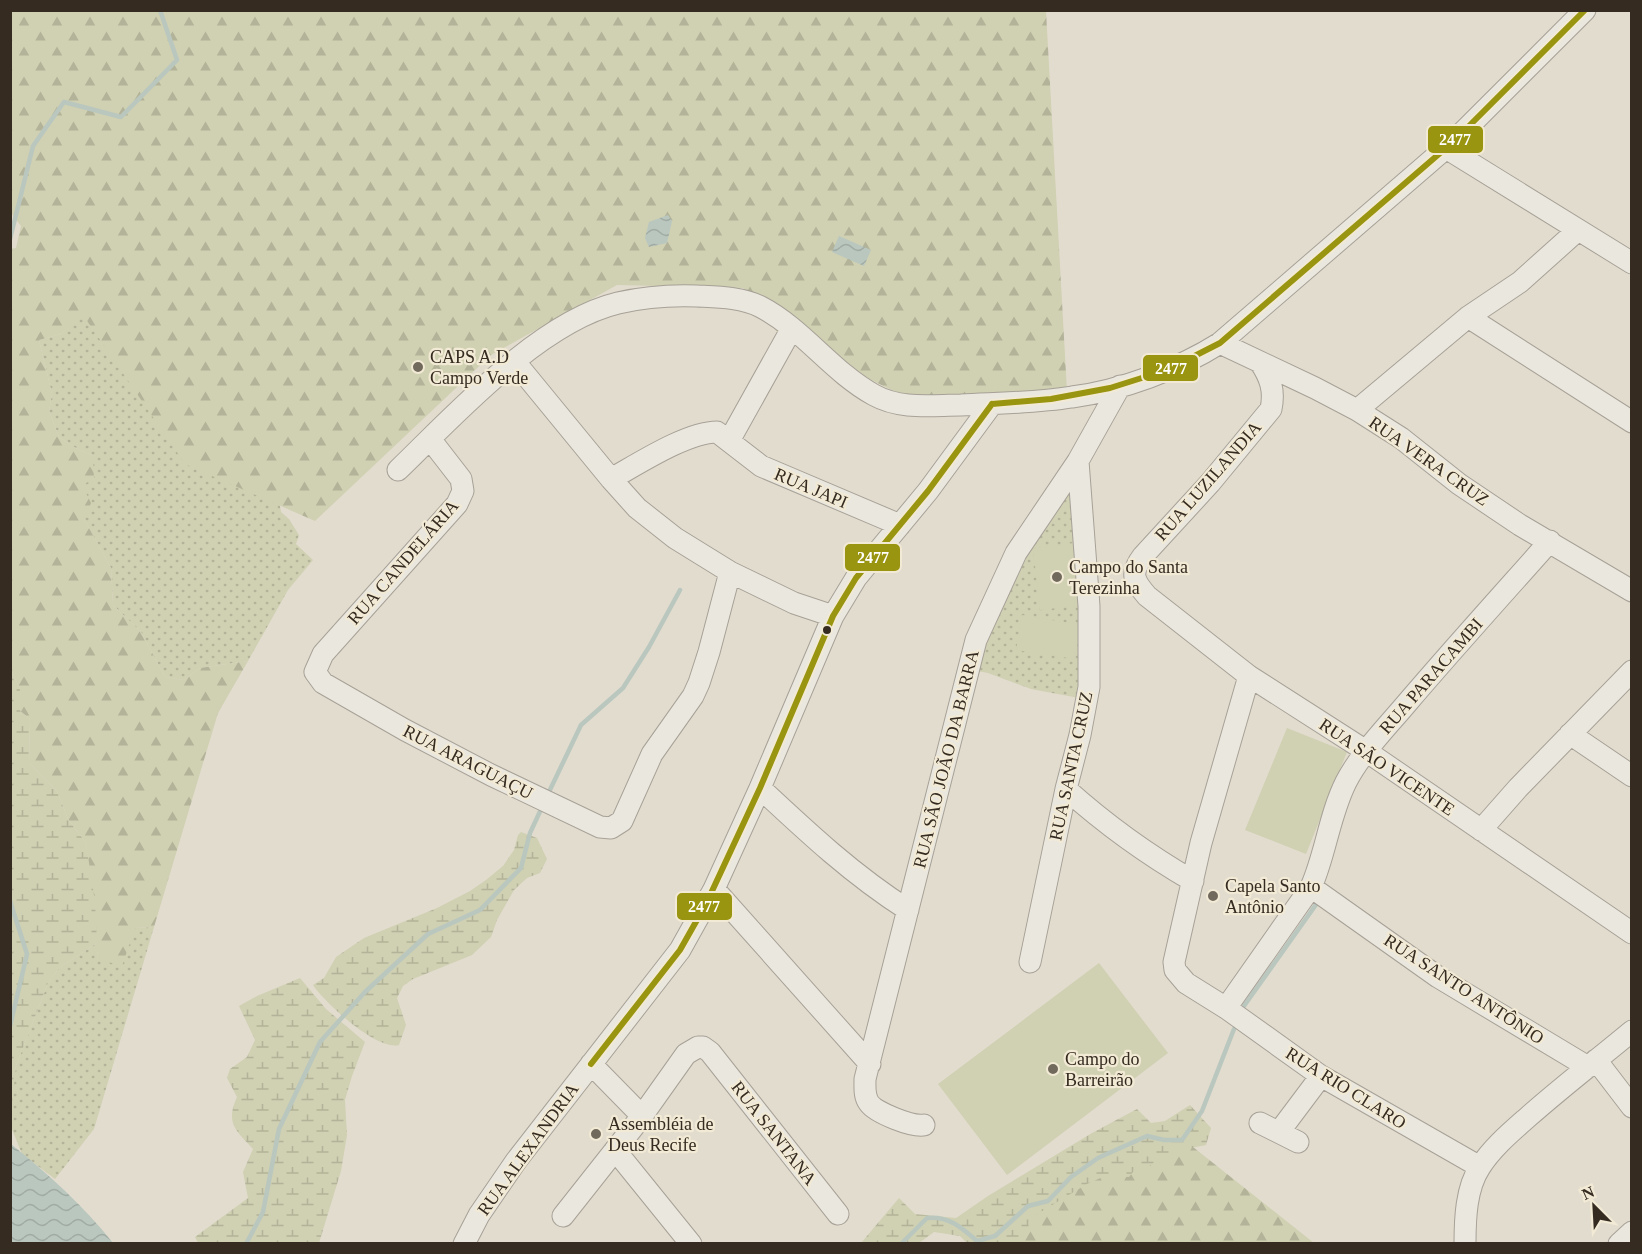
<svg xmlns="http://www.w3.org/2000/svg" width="1642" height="1254" font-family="Georgia,serif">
<defs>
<pattern id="grass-dots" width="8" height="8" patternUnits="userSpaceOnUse" patternTransform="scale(1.5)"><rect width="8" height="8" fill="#d0d0b2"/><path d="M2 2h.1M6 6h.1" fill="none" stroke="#b3b399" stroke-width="1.8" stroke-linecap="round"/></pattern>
<pattern id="forest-firs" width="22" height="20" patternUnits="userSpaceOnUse" patternTransform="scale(1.5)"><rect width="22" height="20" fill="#d0d0b2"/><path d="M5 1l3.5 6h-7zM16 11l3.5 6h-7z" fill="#b3b399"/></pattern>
<pattern id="wetland-marsh" width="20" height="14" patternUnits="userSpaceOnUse" patternTransform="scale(1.5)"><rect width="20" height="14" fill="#d0d0b2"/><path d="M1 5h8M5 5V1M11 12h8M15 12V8" fill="none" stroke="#b3b399"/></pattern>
<pattern id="water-waves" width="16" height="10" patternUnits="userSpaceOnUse" patternTransform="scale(1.5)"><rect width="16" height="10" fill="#b9c7bf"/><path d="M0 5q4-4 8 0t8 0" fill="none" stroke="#a0aba4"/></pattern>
</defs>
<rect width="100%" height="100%" fill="#e2dcce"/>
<!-- grass -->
<path fill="url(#grass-dots)" d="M81 311 277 488 281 512 289 519 299 535 296 544 313 560 288 590 248 661 200 668 184 680 165 677 141 632 113 605 111 568 84 519 82 484 93 456 74 447 59 437 49 411 52 394 39 340 61 334Z
M1072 488 1086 666 1079 698 1031 689 988 673 977 671 982 639 1024 546Z
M154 927 94 1129 55 1179 22 1154 11 1127V1097L16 1066 48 983 59 968 97 943 98 959 135 928Z"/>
<!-- forest -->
<path fill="url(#forest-firs)" d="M11 11H1046L1067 392 905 397 777 332 743 288 617 285 491 355 315 521 185 464 81 312 61 334 39 340 52 394 49 411 59 437 74 447 93 456 94 479 82 485 91 503 84 519 111 568 113 605 141 632 165 677 184 680 200 668 248 661 218 713 154 927 135 928 122 966 98 959 86 843 68 819 57 791 29 763 30 719 20 711V689L11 670 10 249 16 248 21 226 11 213Z
M1168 1145 1193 1147 1314 1243 984 1244 1093 1177Z"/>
<!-- wetland -->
<path fill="url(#wetland-marsh)" d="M11 670 20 689V711L30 719 29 763 57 791 68 819 86 843 95 902 97 943 59 968 48 983 16 1066 11 1114Z
M521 832 537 838 547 859 540 873 527 878 514 890 497 920 491 937 472 955 413 979 403 986 397 998 406 1025 399 1045C377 1051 325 1003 313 985L324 978 336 957 364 938 437 908 470 891 486 880 503 866 514 850 518 835Z
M300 978 326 1009 365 1042 352 1076 345 1100 347 1135 341 1171 319 1243H198L195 1237 248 1198 243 1172 253 1149C236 1130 225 1124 237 1097L227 1078 230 1069 247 1057 255 1040 239 1006 257 996Z
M1190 1105 1211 1128 1206 1145 1170 1152 1149 1166 1137 1167 1129 1177 1105 1176 1087 1184 1029 1219 1028 1233 1017 1243H967L960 1236 934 1232 919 1243H861L899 1198 915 1214 956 1218 988 1196 1092 1133 1137 1109 1151 1123 1165 1121Z"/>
<!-- pitch -->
<path fill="#d0d0b2" d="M1074 543 1082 605 1040 610 1033 548Z
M1022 615 1081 625 1075 659 1016 650Z
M1287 728 1347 752 1306 854 1245 830Z
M1099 963 1168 1053 1007 1175 938 1084Z"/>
<!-- water -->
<path fill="url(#water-waves)" d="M668 215 672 221 667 243 649 247 645 238 649 222Z
M839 236 871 250 864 266 832 252Z
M11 1144C48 1174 83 1205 113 1243H11Z"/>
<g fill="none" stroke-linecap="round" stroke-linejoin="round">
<!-- stream -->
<path stroke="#b9c7bf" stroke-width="4.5" d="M10 239 33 146 64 102 121 117 177 60 160 10
M548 794 581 725 623 688 649 647 680 590
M10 901 27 954 10 1026
M1244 1006 1320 899
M246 1244 263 1212 279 1129 320 1042 365 992 428 934 480 910 521 868 530 833 543 805
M901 1244 927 1218C949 1216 961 1227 977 1241L995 1236 1028 1206 1048 1201 1071 1177 1098 1158 1147 1136 1164 1140H1182L1202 1111 1234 1029"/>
<defs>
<path id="minor" d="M1446 148 1632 263
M1468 317 1632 422
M1220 343 1315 388 1357 410 1401 438 1459 484 1520 525 1632 591
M515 362 611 479 637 508 675 538 730 572 794 603 833 616
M1260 362C1270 377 1275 390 1271 409L1210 483 1143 556C1130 573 1133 580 1147 596L1249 676 1366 751 1632 933
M1357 410 1468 317 1520 282 1578 230
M430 439 461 479 463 491 457 504 323 654 315 672 323 683 405 730 491 775 600 827 611 828 622 821 652 754 693 696 699 683 709 652 730 572
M729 441 792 328
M398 470C455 415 539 322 618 303 644 297 671 295 697 296 717 297 742 297 761 307 803 329 832 372 874 395 901 410 932 405 961 405 998 403 1035 403 1072 397 1120 391 1179 369 1220 343L1454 141 1585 10
M611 479C638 464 687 432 717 432L761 466 900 525
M1249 676 1201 843 1174 962 1175 970 1186 983 1226 1008 1321 1076 1480 1167
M1570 734 1632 776
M760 788C807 832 853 875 908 910
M1066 789C1105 824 1148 855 1193 881
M1481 830 1518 788 1632 671
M1311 887 1438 977 1588 1067
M714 889 870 1064
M1030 962 1066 789 1080 735 1089 687V606L1078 461
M1226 1008 1311 887C1326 853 1329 816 1346 782 1361 753 1386 728 1407 703 1454 648 1502 595 1550 541
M1596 1060 1632 1107
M591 1064 642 1116
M1260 1123 1298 1142
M924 1125C912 1127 876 1113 869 1103 864 1096 865 1088 865 1079L976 640 1016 553 1078 461 1120 386
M1279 1132 1321 1076
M615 1150 691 1244
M563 1216 642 1116 686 1054 698 1047H703L710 1052 838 1214
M464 1244 479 1215 516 1161 680 950 714 889 760 788 833 616 856 578 928 491 992 404
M1465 1244C1465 1219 1466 1188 1480 1167 1492 1148 1511 1132 1528 1117 1562 1087 1597 1060 1632 1031
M1619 1244 1632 1232"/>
</defs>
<!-- minor casing -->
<use href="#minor" stroke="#a7a197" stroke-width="23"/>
<!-- minor -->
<use href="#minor" stroke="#eae7df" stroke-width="21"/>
<defs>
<path id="bus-1" d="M992 404 1051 399 1110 388 1167 370 1220 343 1454 141 1585 10
M591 1064 680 950 706 904 760 788 833 616 856 578 928 491 992 404"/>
</defs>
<!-- bus-1 casing -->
<use href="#bus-1" stroke="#f2ead5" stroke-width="10"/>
<!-- bus-1 -->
<use href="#bus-1" stroke="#9a9510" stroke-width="6"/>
</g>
<!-- markers -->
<g fill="#72695d" stroke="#f2ead5" stroke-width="2">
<circle cx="418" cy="367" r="6"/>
<circle cx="1057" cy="577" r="6"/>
<circle cx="1213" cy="896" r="6"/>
<circle cx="1053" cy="1069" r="6"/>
<circle cx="596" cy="1134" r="6"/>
</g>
<circle fill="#352b20" stroke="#f2ead5" stroke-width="2" cx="827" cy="630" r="5"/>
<g text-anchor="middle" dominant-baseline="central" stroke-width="4.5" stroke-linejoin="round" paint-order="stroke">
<!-- poi labels -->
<g font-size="18" fill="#352b20" stroke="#f2ead5" text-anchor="start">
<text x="430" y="357">CAPS A.D<tspan x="430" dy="21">Campo Verde</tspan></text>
<text x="1069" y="567">Campo do Santa<tspan x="1069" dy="21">Terezinha</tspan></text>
<text x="1225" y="886">Capela Santo<tspan x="1225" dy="21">Antônio</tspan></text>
<text x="1065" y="1059">Campo do<tspan x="1065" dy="21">Barreirão</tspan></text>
<text x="608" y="1124">Assembléia de<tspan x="608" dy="21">Deus Recife</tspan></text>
</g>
<!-- street labels -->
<g font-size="18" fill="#352b20" stroke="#f2ead5">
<text transform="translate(1429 461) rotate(35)">RUA VERA CRUZ</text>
<text transform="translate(1208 481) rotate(-49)">RUA LUZILANDIA</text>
<text transform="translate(811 488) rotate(23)">RUA JAPI</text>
<text transform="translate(403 562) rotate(-49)">RUA CANDELÁRIA</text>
<text transform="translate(1431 676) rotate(-49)">RUA PARACAMBI</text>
<text transform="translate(946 759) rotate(-76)">RUA SÃO JOÃO DA BARRA</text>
<text transform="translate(468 762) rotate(27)">RUA ARAGUAÇU</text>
<text transform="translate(1071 766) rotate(-78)">RUA SANTA CRUZ</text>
<text transform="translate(1387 767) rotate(34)">RUA SÃO VICENTE</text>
<text transform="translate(1464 989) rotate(33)">RUA SANTO ANTÔNIO</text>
<text transform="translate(1346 1088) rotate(32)">RUA RIO CLARO</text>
<text transform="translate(774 1133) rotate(52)">RUA SANTANA</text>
<text transform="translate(528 1149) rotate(-54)">RUA ALEXANDRIA</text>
</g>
</g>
<g stroke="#f2ead5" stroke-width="2">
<rect x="1427" y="125" width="57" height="29" rx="6" fill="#9a9510"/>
<rect x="1142" y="354" width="57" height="28" rx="6" fill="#9a9510"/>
<rect x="844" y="543" width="57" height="29" rx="6" fill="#9a9510"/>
<rect x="676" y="892" width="57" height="29" rx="6" fill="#9a9510"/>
</g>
<g font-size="16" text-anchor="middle" font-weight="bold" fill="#fff">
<text x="1455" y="145">2477</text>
<text x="1171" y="374">2477</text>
<text x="873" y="563">2477</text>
<text x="704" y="912">2477</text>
</g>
<!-- border -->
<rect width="1642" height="1254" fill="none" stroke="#352b20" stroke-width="24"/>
<!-- north arrow -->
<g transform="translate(1594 1206) rotate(336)" stroke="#f2ead5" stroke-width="4.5" paint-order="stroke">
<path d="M0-4.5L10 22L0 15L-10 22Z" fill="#352b20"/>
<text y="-9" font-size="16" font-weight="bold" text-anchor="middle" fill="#352b20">N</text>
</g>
</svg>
